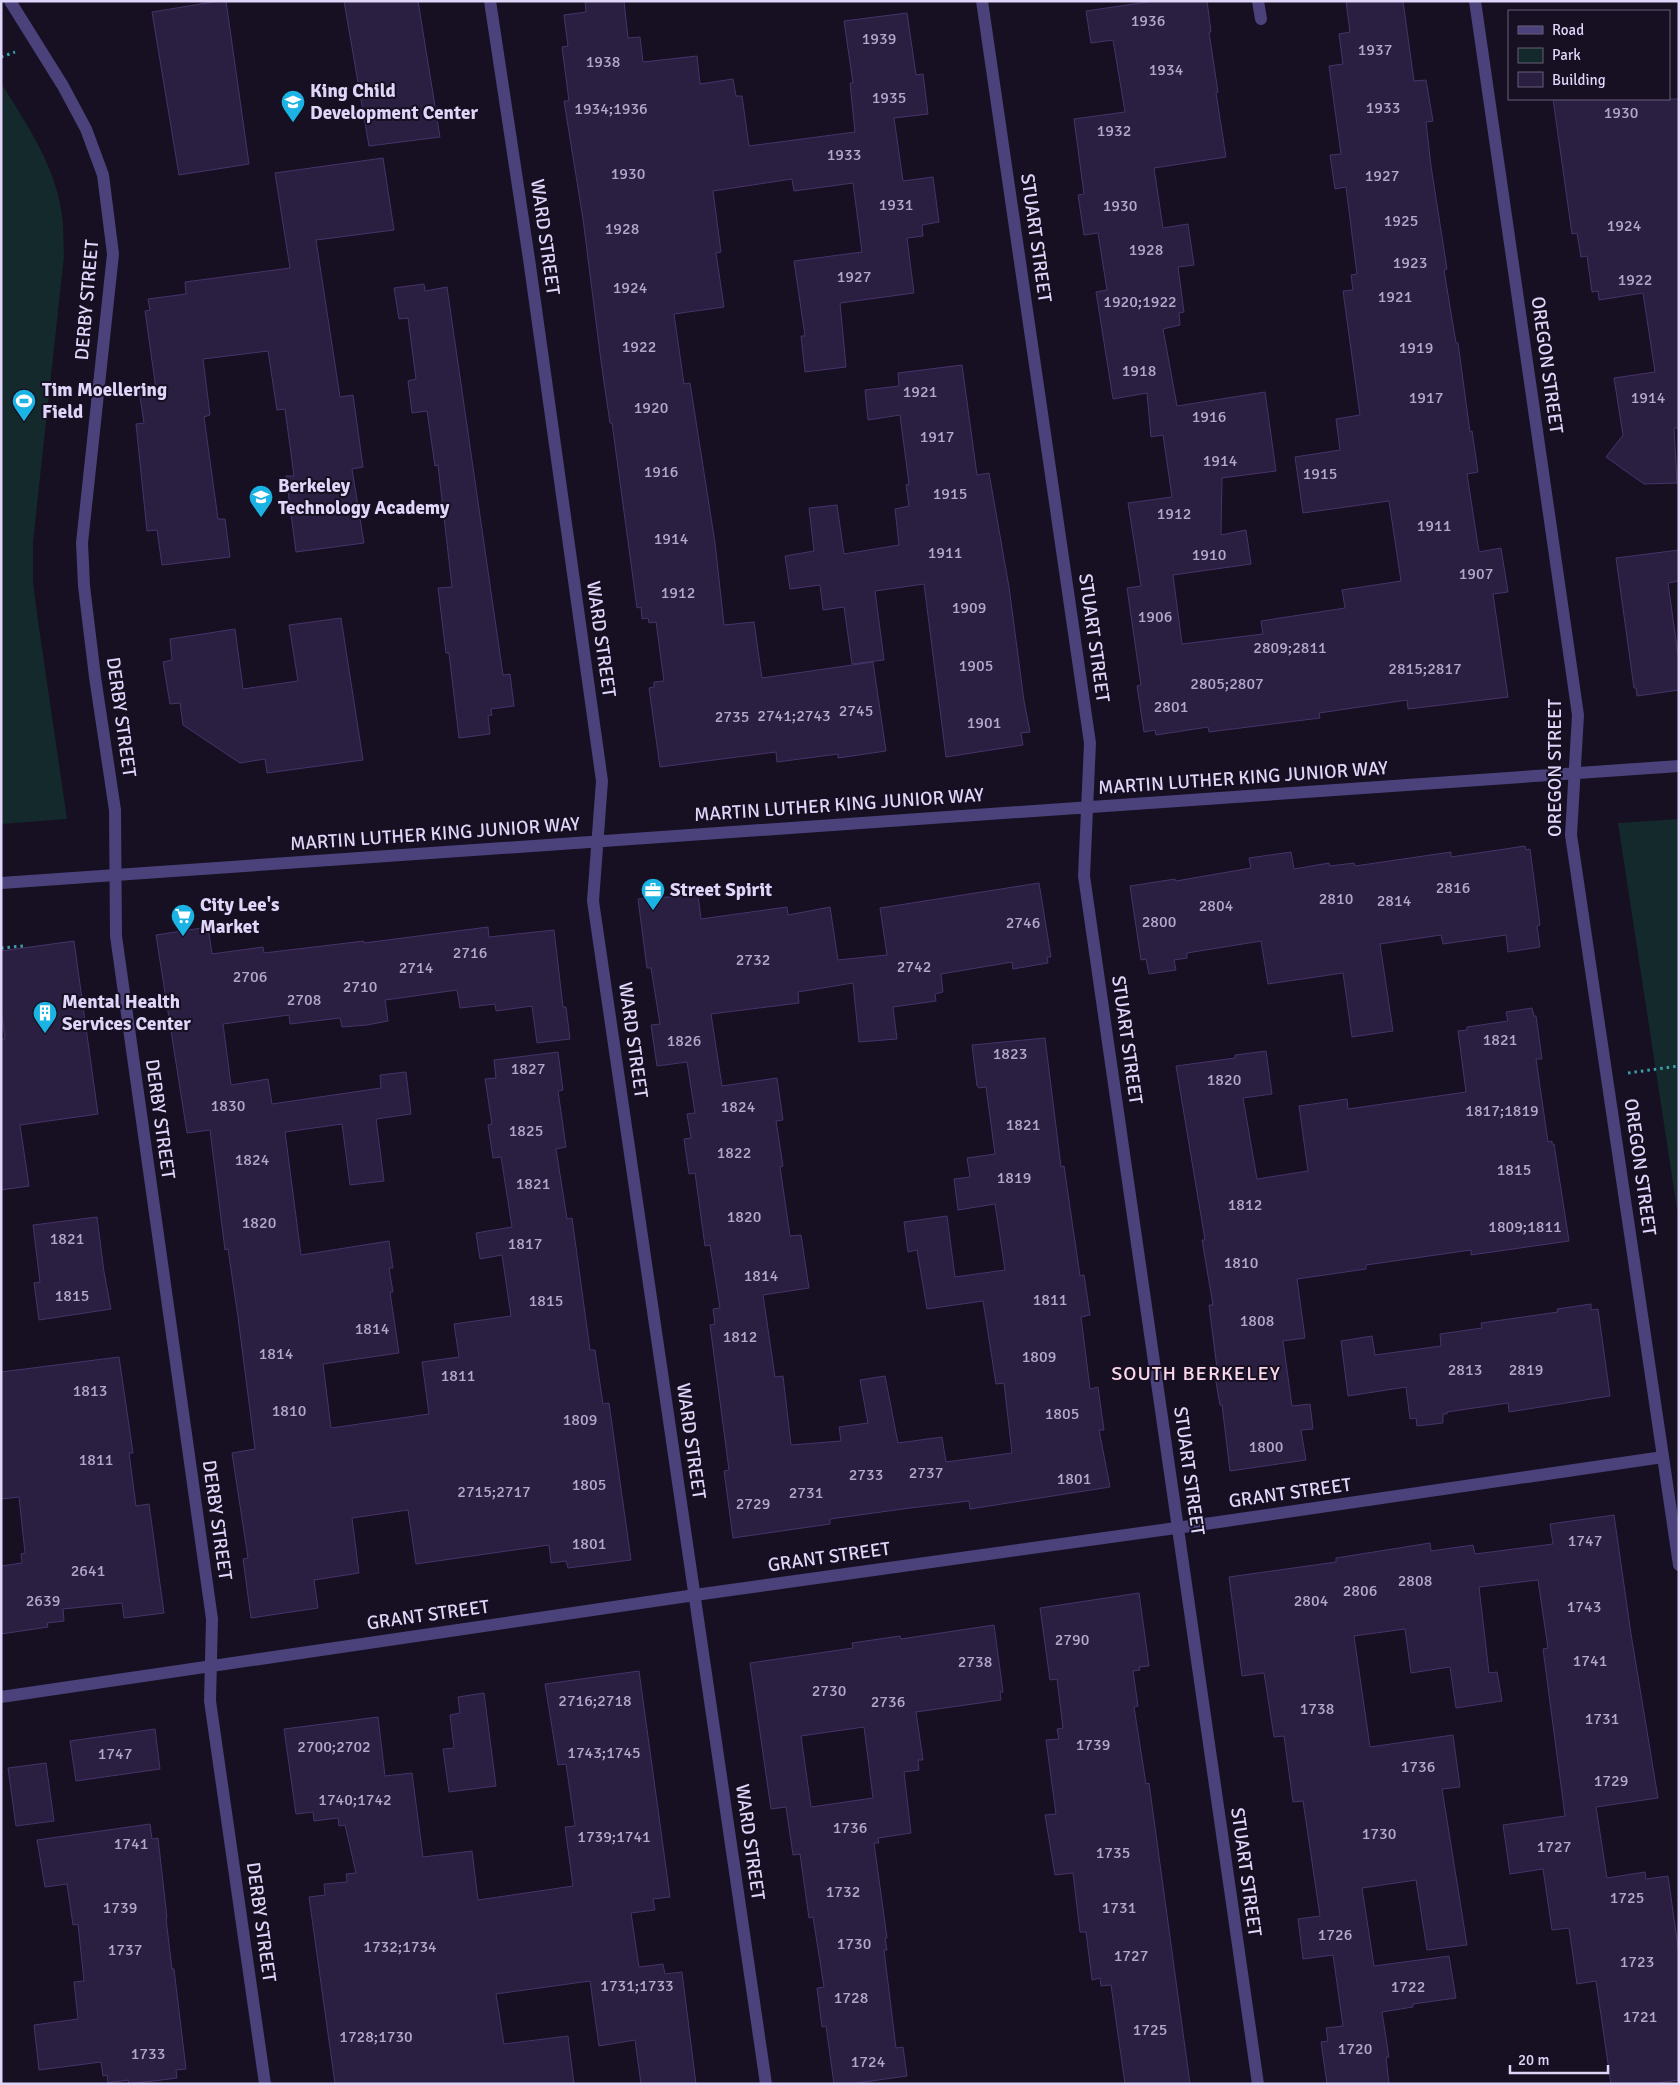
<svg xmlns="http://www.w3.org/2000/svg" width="1680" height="2085" font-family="Signika,sans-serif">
<rect width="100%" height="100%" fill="#161022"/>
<!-- green -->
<path fill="#14292b" d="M1 83C26 123 53 162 61 209 64 224 63 240 64 256L33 542V582L37 614 67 819 1 824Z
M1679 819V1222L1618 823Z"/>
<!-- building -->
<path fill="#2a1f41" stroke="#46336a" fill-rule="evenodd" d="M219 1H226L249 164 179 175 152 12Z
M344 1H418L440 137 369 146Z
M585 1H624L628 38 640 37 643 62 697 56 700 84 733 79 736 96H742L749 146 855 132 850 83H853L844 21 907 13 916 75 923 74 928 114 894 118 903 181 933 177 939 222 922 225 923 236 907 238 914 293 840 303 846 367 805 372 801 336H805L794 261 862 252 853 183 794 191 792 179 713 191 721 252 716 253 724 307 674 314 684 384 690 383 715 543 724 625 754 622 762 678 873 662 886 751 838 758V754L777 762 776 752 660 767 649 688 654 687V682L664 681 656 622 649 623 648 618 642 619 641 607 637 608 612 423H610L601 361 583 219 564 101H569L562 47 568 46 564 15 586 12Z
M1154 1H1207L1211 32H1209L1218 92 1216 93 1226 157 1154 168 1163 228 1188 224 1194 265 1178 267 1184 312 1179 313 1180 325 1163 329 1177 406 1265 392 1276 471 1222 478 1221 535 1246 530 1251 564 1173 575 1182 644 1263 634 1261 621 1345 608 1342 590 1401 581 1389 501 1303 513 1295 457 1340 450 1336 419 1360 415 1343 291 1353 290 1351 275 1357 274 1346 187 1335 189 1330 155 1341 154 1329 66 1343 64 1339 34 1350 32 1346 1H1403L1414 81 1426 80 1433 121 1426 122 1431 166 1447 269 1444 270 1453 325 1456 343H1458L1470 432 1472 431 1478 472 1467 474 1479 552 1501 548 1508 592 1493 594 1508 697 1408 709 1407 700 1319 713 1320 718 1209 732 1208 727 1156 735 1155 730 1144 732 1137 686 1141 685 1127 588 1141 586 1128 503 1172 497 1163 435 1151 437 1147 393 1113 399 1096 292 1107 290 1098 233 1084 235 1078 195 1084 194 1074 119 1125 112 1113 40 1091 43 1086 11Z
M1553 99H1679V428H1674L1677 483 1644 484 1606 457 1623 435 1614 378 1655 372 1643 293 1599 300 1598 291 1592 292 1587 256 1581 257 1577 233 1572 234Z
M383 158 394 230 316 240 340 397 353 395 363 467 352 469 364 543 296 552 286 476H294L285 409 277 410 268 351 203 359 210 415 204 417 218 519H225L230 557 162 565 157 530 147 531 136 424 144 423 139 390 156 389 145 311 150 310 148 299 186 294 185 282 290 268 275 173Z
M424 284 425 291 447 287 503 675 510 674 514 706 491 709 492 715 488 716 490 734 459 738 449 653H446L438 588 452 587 438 465 435 466 427 411 412 413 408 381 416 379 408 318 399 319 394 288Z
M962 365 977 475 989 473 1009 587 1024 701 1030 732 1021 733 1023 745 946 757 924 584 875 591 884 660 852 664 844 607 823 610 820 585 790 589 785 556 814 551 809 508 837 505 844 554 899 545 895 509 909 506 906 485 909 484 900 415 868 420 865 390 899 386 898 373Z
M1679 550V581L1668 583 1679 662V690L1637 696 1636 688H1634L1616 558Z
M341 618 363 760 267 773 265 759 240 763 183 725 180 703 170 704 163 662 172 660 170 639 235 629 243 689 298 681 289 625Z
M1525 846 1526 850 1530 849 1540 925 1537 926 1540 947 1508 952 1506 935 1443 944 1441 935 1380 944 1393 1031 1352 1037 1343 973 1268 984 1261 941 1187 953V958L1174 960 1176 970 1149 974 1146 959 1141 960 1130 886 1175 879 1176 881 1251 868 1249 858 1291 852 1294 869 1329 863 1330 866 1354 863 1355 866 1451 852V857Z
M1039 883 1051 957H1047L1048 963 1013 969 1012 962 941 974 943 992 935 994 936 1001 893 1007 897 1039 859 1042 853 983 798 992 799 1003 711 1014 722 1086 777 1078 783 1120 776 1121 783 1166 780 1167 790 1236 801 1235 809 1288 763 1295 775 1377 783 1376 791 1445 841 1441 839 1427 868 1423 860 1380 885 1376 898 1443 942 1437 946 1462 1012 1453 1004 1383 996 1384 983 1301 927 1309 917 1250 908 1252 904 1222 947 1216 955 1277 1005 1270 995 1204 958 1210 954 1179 970 1177 967 1158 995 1154 986 1087 979 1088 977 1086 972 1045 1045 1038 1061 1167 1064 1166 1080 1276 1084 1275 1090 1315 1081 1317 1090 1389 1098 1387 1104 1430H1099L1110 1487 970 1509 969 1501 910 1508 830 1519V1524L733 1538 724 1471 729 1470 710 1325 715 1324 713 1309 720 1308 710 1245 705 1246 695 1173 689 1174 684 1139 691 1138 687 1114 695 1113 687 1062 657 1066 651 1025 660 1024 651 968H647L638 899 698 895 701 919 787 907 788 915 830 907 838 960 887 955 880 908Z
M208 927 212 954 263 947 264 953 364 941V943L488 927 489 937 554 930 563 1007H566L570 1039 537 1043 532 1006 496 1011 495 1004 460 1008 457 990 385 1000 388 1021 367 1025 342 1027 340 1018 290 1024 289 1015 223 1024 231 1085 268 1079 272 1104 381 1088 380 1075 406 1072 411 1114 376 1119 384 1181 350 1185 342 1124 285 1132 301 1255 389 1241 393 1268H389L393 1292H390L399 1353 323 1364 331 1428 429 1414 422 1362 459 1357 454 1324 511 1316 502 1255 480 1259 476 1233 512 1227 501 1157 493 1158 488 1125 492 1124 485 1079 496 1078 494 1060 558 1052 563 1090 558 1091 566 1147 556 1149 567 1219 572 1218 590 1350H595L603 1404 609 1403 631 1560 568 1568 566 1561 551 1563 549 1545 416 1564 408 1510 352 1518 359 1573 314 1580 318 1608 251 1618 243 1559 248 1558 232 1453 255 1449 238 1317 228 1249 225 1250 210 1130 187 1133 156 935Z
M74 941 98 1114 20 1125 29 1186 1 1190V1039H5L1 1009V951Z
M1532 1008 1534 1016H1536L1542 1059H1536L1548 1142 1552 1141V1144H1554L1569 1241 1471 1255V1250L1366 1265V1269L1297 1279 1305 1338 1283 1341 1292 1406 1310 1404 1313 1429 1301 1430 1306 1460 1230 1471 1222 1405H1220L1215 1376H1218L1209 1305H1213L1202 1240H1205L1176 1066 1235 1058V1055L1266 1051 1272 1094 1243 1098 1257 1179 1308 1171 1299 1106 1347 1099 1348 1109 1466 1092 1458 1031 1467 1030V1027L1508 1021 1506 1012Z
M97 1217 104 1272 111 1309 39 1320 34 1283 40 1282 33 1225Z
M1591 1304V1310L1598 1309 1610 1396 1509 1412 1508 1403 1447 1412V1414H1443V1423L1417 1426 1416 1418 1410 1419 1406 1387 1348 1396 1341 1341 1372 1336 1375 1355 1441 1346 1440 1334 1482 1328 1481 1323 1558 1312 1557 1309Z
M119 1357 133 1453H129L136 1506 149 1504 164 1613 124 1618 122 1603 63 1609 64 1621 47 1623 48 1627 1 1634V1566L22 1563 21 1554 25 1553 19 1497 1 1499V1372Z
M1614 1515 1631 1634 1658 1798 1596 1807 1607 1878 1645 1872 1646 1879 1668 1876 1679 1954V2080L1653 2084H1611L1596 1981 1577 1984 1569 1928 1552 1930 1543 1869 1510 1874 1503 1825 1565 1816 1543 1649 1548 1648 1538 1580 1479 1587 1489 1673 1497 1672 1502 1701 1456 1708 1450 1667 1411 1673 1405 1629 1354 1636 1370 1747 1453 1735 1460 1787 1442 1789 1467 1945 1427 1950 1416 1880 1362 1888 1374 1966 1449 1956 1456 1998 1413 2004V2007L1382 2012 1389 2057H1386L1389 2084H1327L1321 2042 1328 2041 1326 2028 1343 2026 1333 1955 1303 1959 1298 1919 1320 1916 1303 1801 1293 1802 1284 1736 1274 1737 1264 1673 1242 1676 1229 1577 1336 1562V1558L1430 1543 1431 1551 1473 1545 1475 1554 1553 1544 1550 1524Z
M1139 1593 1149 1666 1139 1667 1140 1670 1133 1671 1138 1706 1134 1707 1146 1784 1149 1783 1190 2084H1125L1111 1985 1101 1986 1100 1978 1092 1980 1086 1932H1080L1073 1873 1055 1875 1045 1815 1056 1814 1046 1740 1059 1739 1057 1729 1063 1728 1057 1679 1050 1680 1040 1608Z
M994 1625 1003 1692H1000L1001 1700 916 1712 923 1760H918L919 1770 904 1772 911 1833 878 1838 879 1843H874L887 1938H885L887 1950H884L896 2048 903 2047 907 2076 850 2084H834L826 2026 822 2027 817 1988 824 1987 813 1917 809 1918 800 1854 793 1855 786 1807 771 1809 750 1663 853 1648 852 1643 900 1636 901 1639ZM864 1727 873 1798 811 1807 801 1736Z
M639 1671 670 1897 653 1899 655 1910 631 1913 639 1967 663 1964 665 1974 682 1972 696 2084H641L635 2040 599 2046 590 1981 496 1994 504 2044 568 2036 574 2084H335L309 1897 325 1895 324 1884 347 1882 346 1874 356 1873 345 1825 339 1826 338 1818 314 1821 313 1812 296 1814 284 1729 378 1717 385 1776 412 1773 423 1857 472 1851 478 1900 573 1886 565 1827 575 1826 566 1764 558 1765 545 1684Z
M484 1693 496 1786 449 1792 443 1749 454 1748 450 1715 460 1713 458 1697Z
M155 1729 160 1769 76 1781 70 1741Z
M46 1763 54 1821 16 1826 8 1768Z
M150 1824 152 1839 158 1838 167 1918 166 1919 172 1969H174L186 2069 176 2070 177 2078 129 2084 128 2080 108 2083 107 2075 103 2076 101 2062 39 2070 34 2025 78 2019 74 1982 84 1981 78 1924 73 1925 67 1884 45 1887 37 1840Z"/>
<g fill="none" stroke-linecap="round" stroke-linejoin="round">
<!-- path -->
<path stroke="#3ca0a8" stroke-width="3" stroke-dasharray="2.5 4" stroke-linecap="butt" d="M1 57 15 52
M1 948 23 946
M1628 1073 1679 1066"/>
<!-- minor -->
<path stroke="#4b417b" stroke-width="12" d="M10 1 63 86 86 129 103 175 113 254 82 543 84 586 95 677 115 810 116 936 212 1619 210 1701 265 2084
M490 1 529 259 602 781 593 901 766 2084
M982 1 1090 743 1084 876 1258 2084
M1258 1 1261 19
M1475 1 1578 715 1571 835 1679 1565
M1 883 1679 766
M1 1697 695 1595 1219 1522 1663 1457"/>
</g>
<!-- icons -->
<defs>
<symbol id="school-pin" viewBox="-11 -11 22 30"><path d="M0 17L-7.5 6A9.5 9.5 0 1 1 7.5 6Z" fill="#1ab3e3" stroke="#161022"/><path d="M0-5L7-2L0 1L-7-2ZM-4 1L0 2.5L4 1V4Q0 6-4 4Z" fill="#fff"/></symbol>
<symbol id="stadium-pin" viewBox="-11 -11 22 30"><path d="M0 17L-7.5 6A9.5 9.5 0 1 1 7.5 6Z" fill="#1ab3e3" stroke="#161022"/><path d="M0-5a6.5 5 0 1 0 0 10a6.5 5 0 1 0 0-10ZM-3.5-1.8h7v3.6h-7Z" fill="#fff"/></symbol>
<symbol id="office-pin" viewBox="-11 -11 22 30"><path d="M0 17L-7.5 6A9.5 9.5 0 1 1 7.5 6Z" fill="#1ab3e3" stroke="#161022"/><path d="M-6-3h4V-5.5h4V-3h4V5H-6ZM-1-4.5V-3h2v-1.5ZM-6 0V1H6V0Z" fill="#fff"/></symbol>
<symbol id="supermarket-pin" viewBox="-11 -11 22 30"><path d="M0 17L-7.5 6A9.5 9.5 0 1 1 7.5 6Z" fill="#1ab3e3" stroke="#161022"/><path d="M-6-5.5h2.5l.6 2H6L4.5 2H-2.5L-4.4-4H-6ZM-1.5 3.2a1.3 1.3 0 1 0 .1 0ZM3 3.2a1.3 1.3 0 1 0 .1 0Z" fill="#fff"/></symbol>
<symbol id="building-pin" viewBox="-11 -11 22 30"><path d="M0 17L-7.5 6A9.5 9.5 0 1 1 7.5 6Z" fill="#1ab3e3" stroke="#161022"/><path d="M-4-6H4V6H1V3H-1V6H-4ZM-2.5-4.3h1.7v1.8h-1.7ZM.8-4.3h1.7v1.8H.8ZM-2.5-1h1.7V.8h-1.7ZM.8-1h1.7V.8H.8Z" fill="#fff"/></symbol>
</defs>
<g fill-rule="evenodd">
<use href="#school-pin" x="279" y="88" width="28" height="38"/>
<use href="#stadium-pin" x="10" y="387" width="28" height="38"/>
<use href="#school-pin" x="247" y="483" width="28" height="38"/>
<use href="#office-pin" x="639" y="876" width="28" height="38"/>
<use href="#supermarket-pin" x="169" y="902" width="28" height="38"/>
<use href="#building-pin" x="31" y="999" width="28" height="38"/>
</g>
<g text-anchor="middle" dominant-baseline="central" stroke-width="4" stroke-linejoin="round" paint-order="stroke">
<!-- number labels -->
<g font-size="16" fill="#b2a8cc">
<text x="1148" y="21">1936</text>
<text x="879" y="39">1939</text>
<text x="1375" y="50">1937</text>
<text x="603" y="62">1938</text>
<text x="1166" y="70">1934</text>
<text x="889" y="98">1935</text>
<text x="1383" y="108">1933</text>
<text x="611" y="109">1934;1936</text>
<text x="1621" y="113">1930</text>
<text x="1114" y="131">1932</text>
<text x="844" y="155">1933</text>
<text x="628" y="174">1930</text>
<text x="1382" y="176">1927</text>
<text x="896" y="205">1931</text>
<text x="1120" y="206">1930</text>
<text x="1401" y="221">1925</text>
<text x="1624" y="226">1924</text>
<text x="622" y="229">1928</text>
<text x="1146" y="250">1928</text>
<text x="1410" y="263">1923</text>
<text x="854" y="277">1927</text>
<text x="1635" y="280">1922</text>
<text x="630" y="288">1924</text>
<text x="1395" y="297">1921</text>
<text x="1140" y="302">1920;1922</text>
<text x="639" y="347">1922</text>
<text x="1416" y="348">1919</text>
<text x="1139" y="371">1918</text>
<text x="920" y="392">1921</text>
<text x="1426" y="398">1917</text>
<text x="1648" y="398">1914</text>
<text x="651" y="408">1920</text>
<text x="1209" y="417">1916</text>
<text x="937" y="437">1917</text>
<text x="1220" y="461">1914</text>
<text x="661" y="472">1916</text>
<text x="1320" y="474">1915</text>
<text x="950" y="494">1915</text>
<text x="1174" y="514">1912</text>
<text x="1434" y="526">1911</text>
<text x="671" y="539">1914</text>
<text x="945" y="553">1911</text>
<text x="1209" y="555">1910</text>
<text x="1476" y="574">1907</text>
<text x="678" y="593">1912</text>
<text x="969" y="608">1909</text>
<text x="1155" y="617">1906</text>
<text x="1290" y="648">2809;2811</text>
<text x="976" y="666">1905</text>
<text x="1425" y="669">2815;2817</text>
<text x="1227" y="684">2805;2807</text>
<text x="1171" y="707">2801</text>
<text x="856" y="711">2745</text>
<text x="794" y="716">2741;2743</text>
<text x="732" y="717">2735</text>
<text x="984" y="723">1901</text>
<text x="1453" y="888">2816</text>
<text x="1336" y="899">2810</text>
<text x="1394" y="901">2814</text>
<text x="1216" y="906">2804</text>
<text x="1159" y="922">2800</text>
<text x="1023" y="923">2746</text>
<text x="470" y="953">2716</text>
<text x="753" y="960">2732</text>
<text x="914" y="967">2742</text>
<text x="416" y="968">2714</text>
<text x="250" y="977">2706</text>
<text x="360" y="987">2710</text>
<text x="304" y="1000">2708</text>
<text x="1500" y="1040">1821</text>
<text x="684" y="1041">1826</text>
<text x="1010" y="1054">1823</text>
<text x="528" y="1069">1827</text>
<text x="1224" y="1080">1820</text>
<text x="228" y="1106">1830</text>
<text x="738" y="1107">1824</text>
<text x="1502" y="1111">1817;1819</text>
<text x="1023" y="1125">1821</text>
<text x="526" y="1131">1825</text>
<text x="734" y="1153">1822</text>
<text x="252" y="1160">1824</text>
<text x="1514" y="1170">1815</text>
<text x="1014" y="1178">1819</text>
<text x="533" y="1184">1821</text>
<text x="1245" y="1205">1812</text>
<text x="744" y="1217">1820</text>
<text x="259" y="1223">1820</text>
<text x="1525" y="1227">1809;1811</text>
<text x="67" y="1239">1821</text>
<text x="525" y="1244">1817</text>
<text x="1241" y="1263">1810</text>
<text x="761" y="1276">1814</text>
<text x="72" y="1296">1815</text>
<text x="1050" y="1300">1811</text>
<text x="546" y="1301">1815</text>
<text x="1257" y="1321">1808</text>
<text x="372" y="1329">1814</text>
<text x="740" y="1337">1812</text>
<text x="276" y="1354">1814</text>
<text x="1039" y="1357">1809</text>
<text x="1465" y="1370">2813</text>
<text x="1526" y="1370">2819</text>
<text x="458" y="1376">1811</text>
<text x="90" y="1391">1813</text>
<text x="289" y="1411">1810</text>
<text x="1062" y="1414">1805</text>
<text x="580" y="1420">1809</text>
<text x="1266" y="1447">1800</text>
<text x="96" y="1460">1811</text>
<text x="926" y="1473">2737</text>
<text x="866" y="1475">2733</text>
<text x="1074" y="1479">1801</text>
<text x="589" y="1485">1805</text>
<text x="494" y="1492">2715;2717</text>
<text x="806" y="1493">2731</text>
<text x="753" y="1504">2729</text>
<text x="1585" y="1541">1747</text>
<text x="589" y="1544">1801</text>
<text x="88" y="1571">2641</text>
<text x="1415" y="1581">2808</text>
<text x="1360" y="1591">2806</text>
<text x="43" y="1601">2639</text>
<text x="1311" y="1601">2804</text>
<text x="1584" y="1607">1743</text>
<text x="1072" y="1640">2790</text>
<text x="1590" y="1661">1741</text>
<text x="975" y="1662">2738</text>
<text x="829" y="1691">2730</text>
<text x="595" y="1701">2716;2718</text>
<text x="888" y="1702">2736</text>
<text x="1317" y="1709">1738</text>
<text x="1602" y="1719">1731</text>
<text x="1093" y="1745">1739</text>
<text x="334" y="1747">2700;2702</text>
<text x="604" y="1753">1743;1745</text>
<text x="115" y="1754">1747</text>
<text x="1418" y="1767">1736</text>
<text x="1611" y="1781">1729</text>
<text x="355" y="1800">1740;1742</text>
<text x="850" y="1828">1736</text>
<text x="1379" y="1834">1730</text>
<text x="614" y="1837">1739;1741</text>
<text x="131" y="1844">1741</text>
<text x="1554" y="1847">1727</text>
<text x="1113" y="1853">1735</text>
<text x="843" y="1892">1732</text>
<text x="1627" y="1898">1725</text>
<text x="120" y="1908">1739</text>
<text x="1119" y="1908">1731</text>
<text x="1335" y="1935">1726</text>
<text x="854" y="1944">1730</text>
<text x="400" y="1947">1732;1734</text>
<text x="125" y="1950">1737</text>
<text x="1131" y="1956">1727</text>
<text x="1637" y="1962">1723</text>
<text x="637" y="1986">1731;1733</text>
<text x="1408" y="1987">1722</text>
<text x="851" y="1998">1728</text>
<text x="1640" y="2017">1721</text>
<text x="1150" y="2030">1725</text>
<text x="376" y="2037">1728;1730</text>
<text x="1355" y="2049">1720</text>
<text x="148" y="2054">1733</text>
<text x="868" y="2062">1724</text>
</g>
<!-- poi labels -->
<g font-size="19" font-weight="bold" fill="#dfd6fa" stroke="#161022" text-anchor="start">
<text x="310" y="91">King Child<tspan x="310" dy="22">Development Center</tspan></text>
<text x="42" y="390">Tim Moellering<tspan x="42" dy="22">Field</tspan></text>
<text x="278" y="486">Berkeley<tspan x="278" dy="22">Technology Academy</tspan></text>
<text x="670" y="890">Street Spirit</text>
<text x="200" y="905">City Lee's<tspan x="200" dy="22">Market</tspan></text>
<text x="62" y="1002">Mental Health<tspan x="62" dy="22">Services Center</tspan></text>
</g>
<!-- street labels -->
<g font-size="19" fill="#dfd6fa" stroke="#161022">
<text transform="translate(545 237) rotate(82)">WARD STREET</text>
<text transform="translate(1036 238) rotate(82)">STUART STREET</text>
<text transform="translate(87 300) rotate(-85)">DERBY STREET</text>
<text transform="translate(1547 365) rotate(82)">OREGON STREET</text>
<text transform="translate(1094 638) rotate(82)">STUART STREET</text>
<text transform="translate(601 639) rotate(82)">WARD STREET</text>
<text transform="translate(121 717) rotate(82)">DERBY STREET</text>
<text transform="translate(1555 768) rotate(-90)">OREGON STREET</text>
<text transform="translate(1243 778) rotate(-4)">MARTIN LUTHER KING JUNIOR WAY</text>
<text transform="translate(839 805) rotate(-4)">MARTIN LUTHER KING JUNIOR WAY</text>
<text transform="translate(435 834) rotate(-4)">MARTIN LUTHER KING JUNIOR WAY</text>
<text transform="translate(633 1040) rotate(82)">WARD STREET</text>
<text transform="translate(1127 1040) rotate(82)">STUART STREET</text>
<text transform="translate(160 1119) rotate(82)">DERBY STREET</text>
<text transform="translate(1640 1167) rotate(82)">OREGON STREET</text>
<text transform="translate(691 1441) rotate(82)">WARD STREET</text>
<text transform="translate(1189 1471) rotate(82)">STUART STREET</text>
<text transform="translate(1290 1493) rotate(-8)">GRANT STREET</text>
<text transform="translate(217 1520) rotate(82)">DERBY STREET</text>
<text transform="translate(829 1557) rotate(-8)">GRANT STREET</text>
<text transform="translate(428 1615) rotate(-8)">GRANT STREET</text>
<text transform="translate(750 1842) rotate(82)">WARD STREET</text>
<text transform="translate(1246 1872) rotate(82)">STUART STREET</text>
<text transform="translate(261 1922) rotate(82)">DERBY STREET</text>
</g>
<!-- neighbourhood labels -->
<g font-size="20" letter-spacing="1" fill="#fbd8e9" stroke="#161022">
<text x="1196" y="1373">SOUTH BERKELEY</text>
</g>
</g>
<!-- border -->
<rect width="1680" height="2085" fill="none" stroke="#dfd6fa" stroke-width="5"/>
<!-- legend -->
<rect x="1508" y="10" width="162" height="90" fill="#161022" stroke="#665f78"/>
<rect x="1518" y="26" width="25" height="8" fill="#4b417b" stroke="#665f78"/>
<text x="1552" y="35" font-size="15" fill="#dfd6fa">Road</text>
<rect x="1518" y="48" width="25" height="15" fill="#14292b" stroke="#665f78"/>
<text x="1552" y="60" font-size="15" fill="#dfd6fa">Park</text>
<rect x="1518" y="72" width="25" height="15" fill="#2a1f41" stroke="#665f78"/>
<text x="1552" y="85" font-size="15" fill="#dfd6fa">Building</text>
<!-- scale -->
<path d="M1510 2065v8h98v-8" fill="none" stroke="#dfd6fa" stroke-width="2.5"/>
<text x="1518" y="2065" font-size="15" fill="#dfd6fa" stroke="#161022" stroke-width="4" paint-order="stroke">20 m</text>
</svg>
